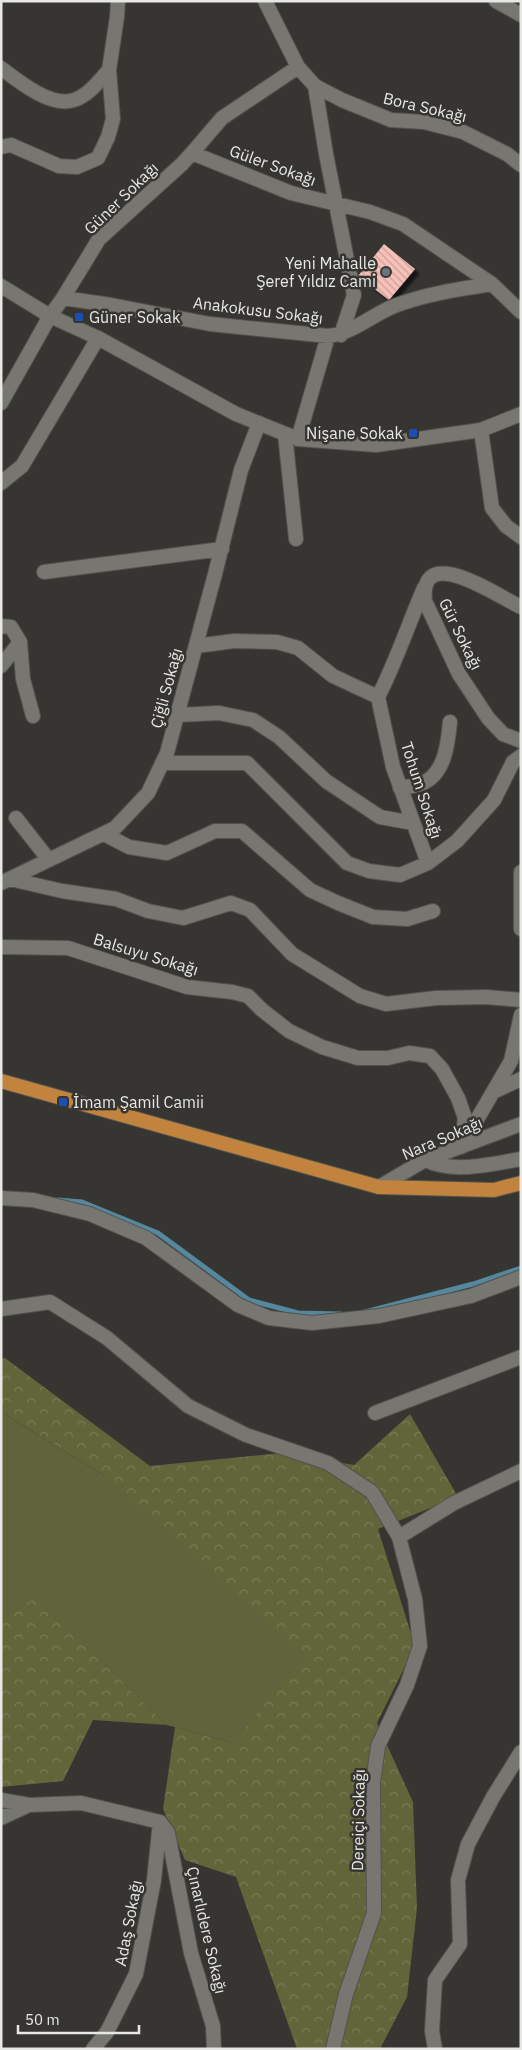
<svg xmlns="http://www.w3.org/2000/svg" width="522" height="2050" font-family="'IBM Plex Sans',sans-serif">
<defs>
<pattern id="forest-crowns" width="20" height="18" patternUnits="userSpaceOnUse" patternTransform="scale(1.25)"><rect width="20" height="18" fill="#626539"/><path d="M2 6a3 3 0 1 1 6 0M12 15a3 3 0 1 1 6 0" fill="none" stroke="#787b56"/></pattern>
<pattern id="building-back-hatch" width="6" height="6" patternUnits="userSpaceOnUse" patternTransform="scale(1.25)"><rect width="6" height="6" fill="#f7c0b9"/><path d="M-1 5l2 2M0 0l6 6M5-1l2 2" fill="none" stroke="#caa19c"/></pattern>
<filter id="shadow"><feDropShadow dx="4.5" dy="4.5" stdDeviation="1" flood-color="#0009"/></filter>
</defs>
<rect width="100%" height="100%" fill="#363531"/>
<!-- forest -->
<path fill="url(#forest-crowns)" d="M5 1358 150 1466 282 1453 354 1465 410 1414 458 1497 378 1529 415 1646 377 1723 413 1802 417 1908 407 1997 380 2049H297L236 1877 185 1860 163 1809 175 1727 233 1743 105 1476 1 1412V1359Z
M35 1597 167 1725 93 1720 63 1781 1 1787V1619Z"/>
<!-- green -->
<path fill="#60633c" d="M1 1412 105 1476 304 1656 233 1743 167 1725 35 1598 1 1619Z"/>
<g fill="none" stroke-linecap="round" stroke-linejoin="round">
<!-- stream -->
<path stroke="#55889f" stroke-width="5" d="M58 1200 82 1202 158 1233 249 1300 298 1313 341 1314
M365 1312 473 1284 521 1268"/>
</g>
<!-- building -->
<path fill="url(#building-back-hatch)" filter="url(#shadow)" d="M384 244 415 269 389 300 358 276Z"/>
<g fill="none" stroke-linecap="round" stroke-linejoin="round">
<defs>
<path id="minor" d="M265 1 298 67 222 118 192 153 291 193 370 212 403 224 492 284 521 312
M496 1 521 15
M298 67 315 86 342 100 391 120 424 122 463 132 507 154 521 165
M1 68C18 81 51 108 74 100 89 95 99 81 109 70
M315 86 326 154 354 295 341 335
M1 147 11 145 59 166 77 167 98 158 108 137 113 119 109 70 117 17 118 1
M63 298 99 239 182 164 192 153
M1 403 50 316 63 298 111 305 210 324 328 336C353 333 372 315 394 306 426 294 459 289 492 284
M481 430 492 508 506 526 521 537
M285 434 296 539
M298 439 328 336
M1 483 22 466 98 338
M44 572 222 549
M521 607C497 596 419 541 425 601L459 674 488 718 503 734 521 741
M1 626 11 627 20 642 1 666
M20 642 23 679 33 716
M196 646 234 641 277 642 298 648 333 676 378 697C396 662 408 625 424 588
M378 697 393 767 428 863
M177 715 219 713 253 720 279 737 326 781 380 817 413 823
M162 763H247L347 863 369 871 400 875 428 863 457 841 494 800 513 762 521 756
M400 788C407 787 414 786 420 784 445 776 448 743 450 722
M16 818 49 860
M104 834 129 847 167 853 215 831H242L310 890 338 903 373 917 407 919 433 911
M521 872V929
M10 879 62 891 116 899 148 911 183 918 231 903 250 910 292 954 360 996 386 1004 436 998 486 997 521 1000
M1 883 115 828 148 793 167 753 215 574 241 470 259 423
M1 947 68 948 187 987 232 992 248 996 262 1010 289 1031 322 1047 358 1058H388L409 1053 430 1056 442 1069 458 1098 465 1118 461 1147
M493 1092 521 1079
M465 1140 511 1061 521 1015
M425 1160C455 1174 490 1164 521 1159
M379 1187 425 1160 521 1124
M1 1198 33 1200 90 1214 146 1238 238 1305 269 1318 312 1323 379 1316 471 1296 521 1277
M1 1309 50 1302 107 1338 188 1406 246 1435 328 1463 372 1492 399 1537
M375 1413 521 1357
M1 1800 29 1805
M1 1818 29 1805 81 1803 160 1822
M160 1822 168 1833 191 1953 213 2026 214 2049
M93 2049 107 2032 136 1974 154 1880 160 1822
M435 2049 432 2031 435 1980 460 1944 458 1880 468 1844 493 1797 521 1752"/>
<path id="tertiary" d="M1 286 50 316 98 338 236 414 298 439 376 445 481 430 521 414
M333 2049 346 1994 374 1913 373 1783 378 1746 407 1685 420 1646 415 1599 399 1537 454 1503 521 1471"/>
<path id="primary" d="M1 1081 379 1187 494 1190 521 1183"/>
</defs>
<!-- minor casing -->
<use href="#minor" stroke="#52524e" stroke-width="16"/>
<!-- tertiary casing -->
<use href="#tertiary" stroke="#52524e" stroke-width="16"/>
<!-- primary casing -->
<use href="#primary" stroke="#52524e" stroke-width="16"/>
<!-- minor -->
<use href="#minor" stroke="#777671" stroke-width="14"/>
<!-- tertiary -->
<use href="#tertiary" stroke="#777671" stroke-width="14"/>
<!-- primary -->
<use href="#primary" stroke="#c1833e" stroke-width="14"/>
</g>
<!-- markers -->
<circle fill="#6b7280" stroke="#363531" stroke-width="2" cx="386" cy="272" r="5"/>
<g fill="#1a4fb4" stroke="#363531" stroke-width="2">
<rect x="74" y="312" width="10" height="10" rx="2.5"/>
<rect x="408" y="428" width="10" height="10" rx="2.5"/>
<rect x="58" y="1097" width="10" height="10" rx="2.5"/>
</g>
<g text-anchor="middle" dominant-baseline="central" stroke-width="5" stroke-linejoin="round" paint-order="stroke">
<!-- street labels -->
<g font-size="16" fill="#e7e7e4" stroke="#363531">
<text transform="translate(425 107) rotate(13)">Bora Sokağı</text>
<text transform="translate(273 165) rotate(20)">Güler Sokağı</text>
<text transform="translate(121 198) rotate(-44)">Güner Sokağı</text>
<text transform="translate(258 310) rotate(7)">Anakokusu Sokağı</text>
<text transform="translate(461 634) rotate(64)">Gür Sokağı</text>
<text transform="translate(166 688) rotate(-75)">Çiğli Sokağı</text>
<text transform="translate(422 790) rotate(72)">Tohum Sokağı</text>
<text transform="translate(146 954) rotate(17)">Balsuyu Sokağı</text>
<text transform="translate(442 1138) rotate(-23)">Nara Sokağı</text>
<text transform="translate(358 1820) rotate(-89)">Dereiçi Sokağı</text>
<text transform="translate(128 1923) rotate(-79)">Adaş Sokağı</text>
<text transform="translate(207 1930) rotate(77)">Çınarlıdere Sokağı</text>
</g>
<!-- poi labels -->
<g font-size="16" fill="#e7e7e4" stroke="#363531" text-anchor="end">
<text x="376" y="263">Yeni Mahalle<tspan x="376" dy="18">Şeref Yıldız Cami</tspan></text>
<text x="89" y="317" text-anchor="start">Güner Sokak</text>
<text x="403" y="433">Nişane Sokak</text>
<text x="73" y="1102" text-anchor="start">İmam Şamil Camii</text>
</g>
</g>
<!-- border -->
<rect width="522" height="2050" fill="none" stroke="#e7e7e4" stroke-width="5"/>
<!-- scale -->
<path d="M18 2025v8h121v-8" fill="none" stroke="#e7e7e4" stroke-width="2.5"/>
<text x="25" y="2025" font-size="15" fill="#e7e7e4" stroke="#363531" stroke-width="4" paint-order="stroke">50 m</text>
</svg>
